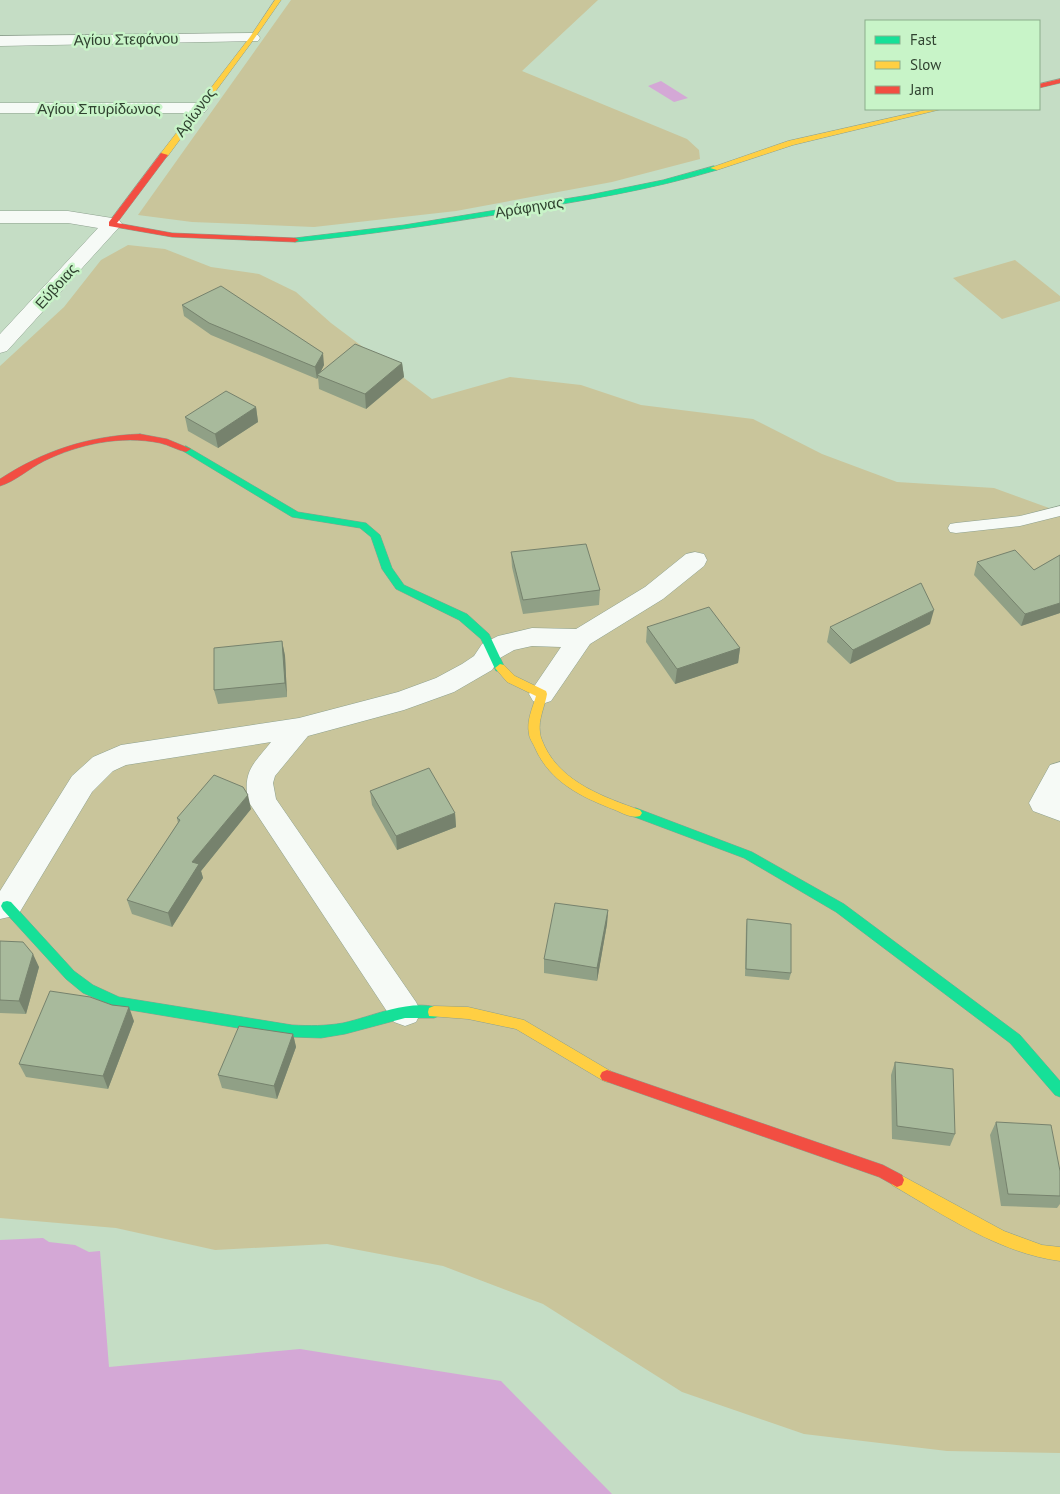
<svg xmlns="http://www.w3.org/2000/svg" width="1060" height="1494" font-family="'PT Sans',sans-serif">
<rect width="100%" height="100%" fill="#c5ddc5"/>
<!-- green -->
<path fill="#c9c59b" d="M291 0H598L522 71 687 139 699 150 700 159 612 182 456 211 314 227 192 222 138 215Z
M128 245 165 249 211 267 259 274 296 292 331 323 432 399 510 377 581 385 641 405 753 419 822 454 897 482 994 488 1060 512V1453L947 1451 804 1434 682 1392 543 1304 443 1266 327 1244 215 1250 116 1228 0 1218V366L64 307 101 260Z
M1015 260 1060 296V301L1002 319 953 278Z"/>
<!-- water -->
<path fill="#d4a8d6" d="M661 81 688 98 674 102 648 86Z
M43 1238 49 1242 75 1245 89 1252 100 1251 109 1367 300 1349 501 1381 612 1494H0V1240Z"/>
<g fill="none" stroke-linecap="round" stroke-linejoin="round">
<defs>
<path id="lane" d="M1060 506V516L1020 526 956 533 950 532 948 528 950 524 956 523 1020 516Z"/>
<path id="street" d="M252 33 258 35 260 38 258 41 0 46V36Z
M0 103H199L205 104 208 108 205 112 199 113H0Z
M0 211H68L112 218 119 220 122 224 7 351 0 353V334L98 228 68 223H0Z
M695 552 704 554 707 560 704 566 663 599 590 644 551 701 542 704 533 701 529 694 561 647 532 646 514 650 500 658 492 670 454 692 404 710 308 736 275 776 273 783 276 799 416 1002 421 1012 416 1022 405 1026 394 1022 248 801C243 770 253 765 271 742L126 765 113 771 92 792 18 915 0 919V891L72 776 93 757 121 745 299 718 398 692 436 678 462 664 474 656 482 644 498 636 532 628 576 629 645 587 686 554Z
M1060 762V821L1033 811 1029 803 1050 765Z"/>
<path id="fast" d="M714 166 718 168 717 170C650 190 582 201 513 212 440 224 368 235 295 242L291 240 295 238 404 225 589 195 663 180Z
M186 446 298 512 366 523 380 535 392 568 404 585 467 614 489 634 505 668 504 671H496L481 639 459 620 396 589 382 569 371 537 360 528 292 517 183 451 181 449Z
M636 808 752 852 844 904 1020 1035 1060 1081V1097L1055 1095 1010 1043 836 912 744 858 632 816 630 813 632 810Z
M7 901 11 902 74 971 93 985 119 997 292 1025C310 1026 325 1026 343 1023 371 1017 410 998 439 1008L440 1012 439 1016 434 1018H405L345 1034 321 1038 292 1037 118 1008 83 993 66 979 3 910 1 906 3 902Z"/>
<path id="slow" d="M275 0H281L254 39 167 157H161V153L250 37Z
M930 109H942L793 145 717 170 710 168 788 141Z
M500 664 504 665 515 676 546 691 547 694C545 706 538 720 540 732 540 737 543 742 545 747 563 783 604 797 640 810L642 813 640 816C632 819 622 813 615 810 581 797 550 782 535 748 533 743 529 738 529 734 526 721 533 707 536 696L507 682 495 668Z
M434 1006 468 1007 524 1020 612 1072 614 1076 612 1080 607 1082 602 1080 516 1029 468 1019 429 1016 428 1012 429 1008Z
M897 1173 1004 1231 1042 1245 1060 1247V1261C999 1253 944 1215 892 1185L890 1180 892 1175Z"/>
<path id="jam" d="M1060 79V83L1039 88V84Z
M161 153 168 155 117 223 172 233 295 238 299 240 295 242 172 237 109 226V222Z
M140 434 167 439 191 449 186 452C177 450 169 445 160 443 121 435 79 444 44 461 30 468 14 482 0 486V479C43 451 88 436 140 434Z
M607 1070 883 1165 902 1175 904 1180 902 1185 897 1187 879 1177 602 1080 600 1076 602 1072Z"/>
</defs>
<!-- lane casing -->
<use href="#lane" stroke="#8da08e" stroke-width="1"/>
<!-- street casing -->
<use href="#street" stroke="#8da08e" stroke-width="1"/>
<!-- fast casing -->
<use href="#fast" stroke="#8da08e" stroke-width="1"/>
<!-- slow casing -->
<use href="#slow" stroke="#8da08e" stroke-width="1"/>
<!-- jam casing -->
<use href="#jam" stroke="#8da08e" stroke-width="1"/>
<!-- lane -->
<use href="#lane" fill="#f6faf6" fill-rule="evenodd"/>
<!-- street -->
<use href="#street" fill="#f6faf6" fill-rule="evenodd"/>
<!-- fast -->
<use href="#fast" fill="#16e098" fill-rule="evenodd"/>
<!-- slow -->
<use href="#slow" fill="#ffcf43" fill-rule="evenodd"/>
<!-- jam -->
<use href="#jam" fill="#f24e42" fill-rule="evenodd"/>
</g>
<!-- wall -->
<path fill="#90a086" d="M182 305 324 365 320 373 402 363 404 377 366 409 319 389 318 377 317 379 211 335 184 316Z
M256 407 258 422 218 448 188 431 185 417Z
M511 552 600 590 599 605 523 614 512 567Z
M1060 555V613L1021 626 974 575 977 562 1034 570Z
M930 624 850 664 827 642 830 627Z
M647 627 740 648 738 663 675 684 646 642Z
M282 641 285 656 287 697 218 704 214 690Z
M370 791 455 813 456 827 397 850 372 805Z
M251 809 201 871 203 878 172 927 132 914 127 900 178 823 177 818Z
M608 910 607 924 597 981 544 973V959Z
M747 919 791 973 789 980 745 976 746 926Z
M0 941 39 967 26 1014 0 1013Z
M134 1021 108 1089 26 1077 19 1064Z
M293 1034 296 1047 277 1099 222 1088 218 1075Z
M895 1062 955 1134 950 1146 892 1139 891 1075Z
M996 1122 1060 1171V1204L1057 1208 1001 1206 990 1135Z"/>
<!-- shaded-wall -->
<path fill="#76826d" d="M323 353 324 365 319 375H317L318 377 317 379 315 367Z
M402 363 404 377 366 409 365 394Z
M256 407 258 422 218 448 215 434Z
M1060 603V613L1021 626 1025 614Z
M934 610 930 624 850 664 853 650Z
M282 641 285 656 287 697 285 683Z
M740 648 738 663 675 684 677 669Z
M248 795 251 809 201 871 203 878 172 927 168 913 192 862Z
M455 813 456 827 397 850 396 836Z
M608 910 607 924 597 981V968Z
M33 954 39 967 26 1014 19 1001Z
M129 1007 134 1021 108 1089 103 1076Z
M293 1034 296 1047 277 1099 274 1086Z"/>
<!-- building -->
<path fill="#a8ba9c" stroke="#76826d" d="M221 286 323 353 315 367 209 323 182 305Z
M355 344 402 363 365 394 317 375Z
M226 391 256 407 215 434 185 417Z
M586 544 600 590 523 600 511 552Z
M1015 550 1034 570 1060 555V603L1025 614 977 562Z
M921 583 934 610 853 650 830 627Z
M709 607 740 648 677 669 647 627Z
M282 641 285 683 214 690V648Z
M429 768 455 813 396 836 370 791Z
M214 775 243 787 248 795 192 862 199 864 168 913 127 900 180 820 177 818Z
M555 903 608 910 597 968 544 959Z
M747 919 791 924V973L746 969Z
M0 941 23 942 33 954 19 1001 0 1000Z
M50 991 90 997 112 1005 129 1007 103 1076 19 1064Z
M239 1026 293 1034 274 1086 218 1075Z
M895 1062 953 1069 955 1134 897 1126Z
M996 1122 1051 1125 1060 1171V1196L1008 1194Z"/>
<g text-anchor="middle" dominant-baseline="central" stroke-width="5" stroke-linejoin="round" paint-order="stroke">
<!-- far-street labels -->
<g font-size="15" fill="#304230" stroke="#c8f4c8">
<text transform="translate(126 39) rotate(-1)">Αγίου Στεφάνου</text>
<text x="99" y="108">Αγίου Σπυρίδωνος</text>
<text transform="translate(195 112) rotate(-53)">Αρίωνος</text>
<text transform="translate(529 207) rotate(-9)">Αράφηνας</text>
<text transform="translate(56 286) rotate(-48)">Εύβοιας</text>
</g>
</g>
<!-- legend -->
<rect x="865" y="20" width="175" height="90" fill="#c8f4c8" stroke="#8bad8b"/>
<rect x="875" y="36" width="25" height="8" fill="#16e098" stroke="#8bad8b"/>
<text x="910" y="45" font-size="15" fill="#304230">Fast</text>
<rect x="875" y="61" width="25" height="8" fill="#ffcf43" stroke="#8bad8b"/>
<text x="910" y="70" font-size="15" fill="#304230">Slow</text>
<rect x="875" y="86" width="25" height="8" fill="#f24e42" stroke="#8bad8b"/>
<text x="910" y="95" font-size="15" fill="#304230">Jam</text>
</svg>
